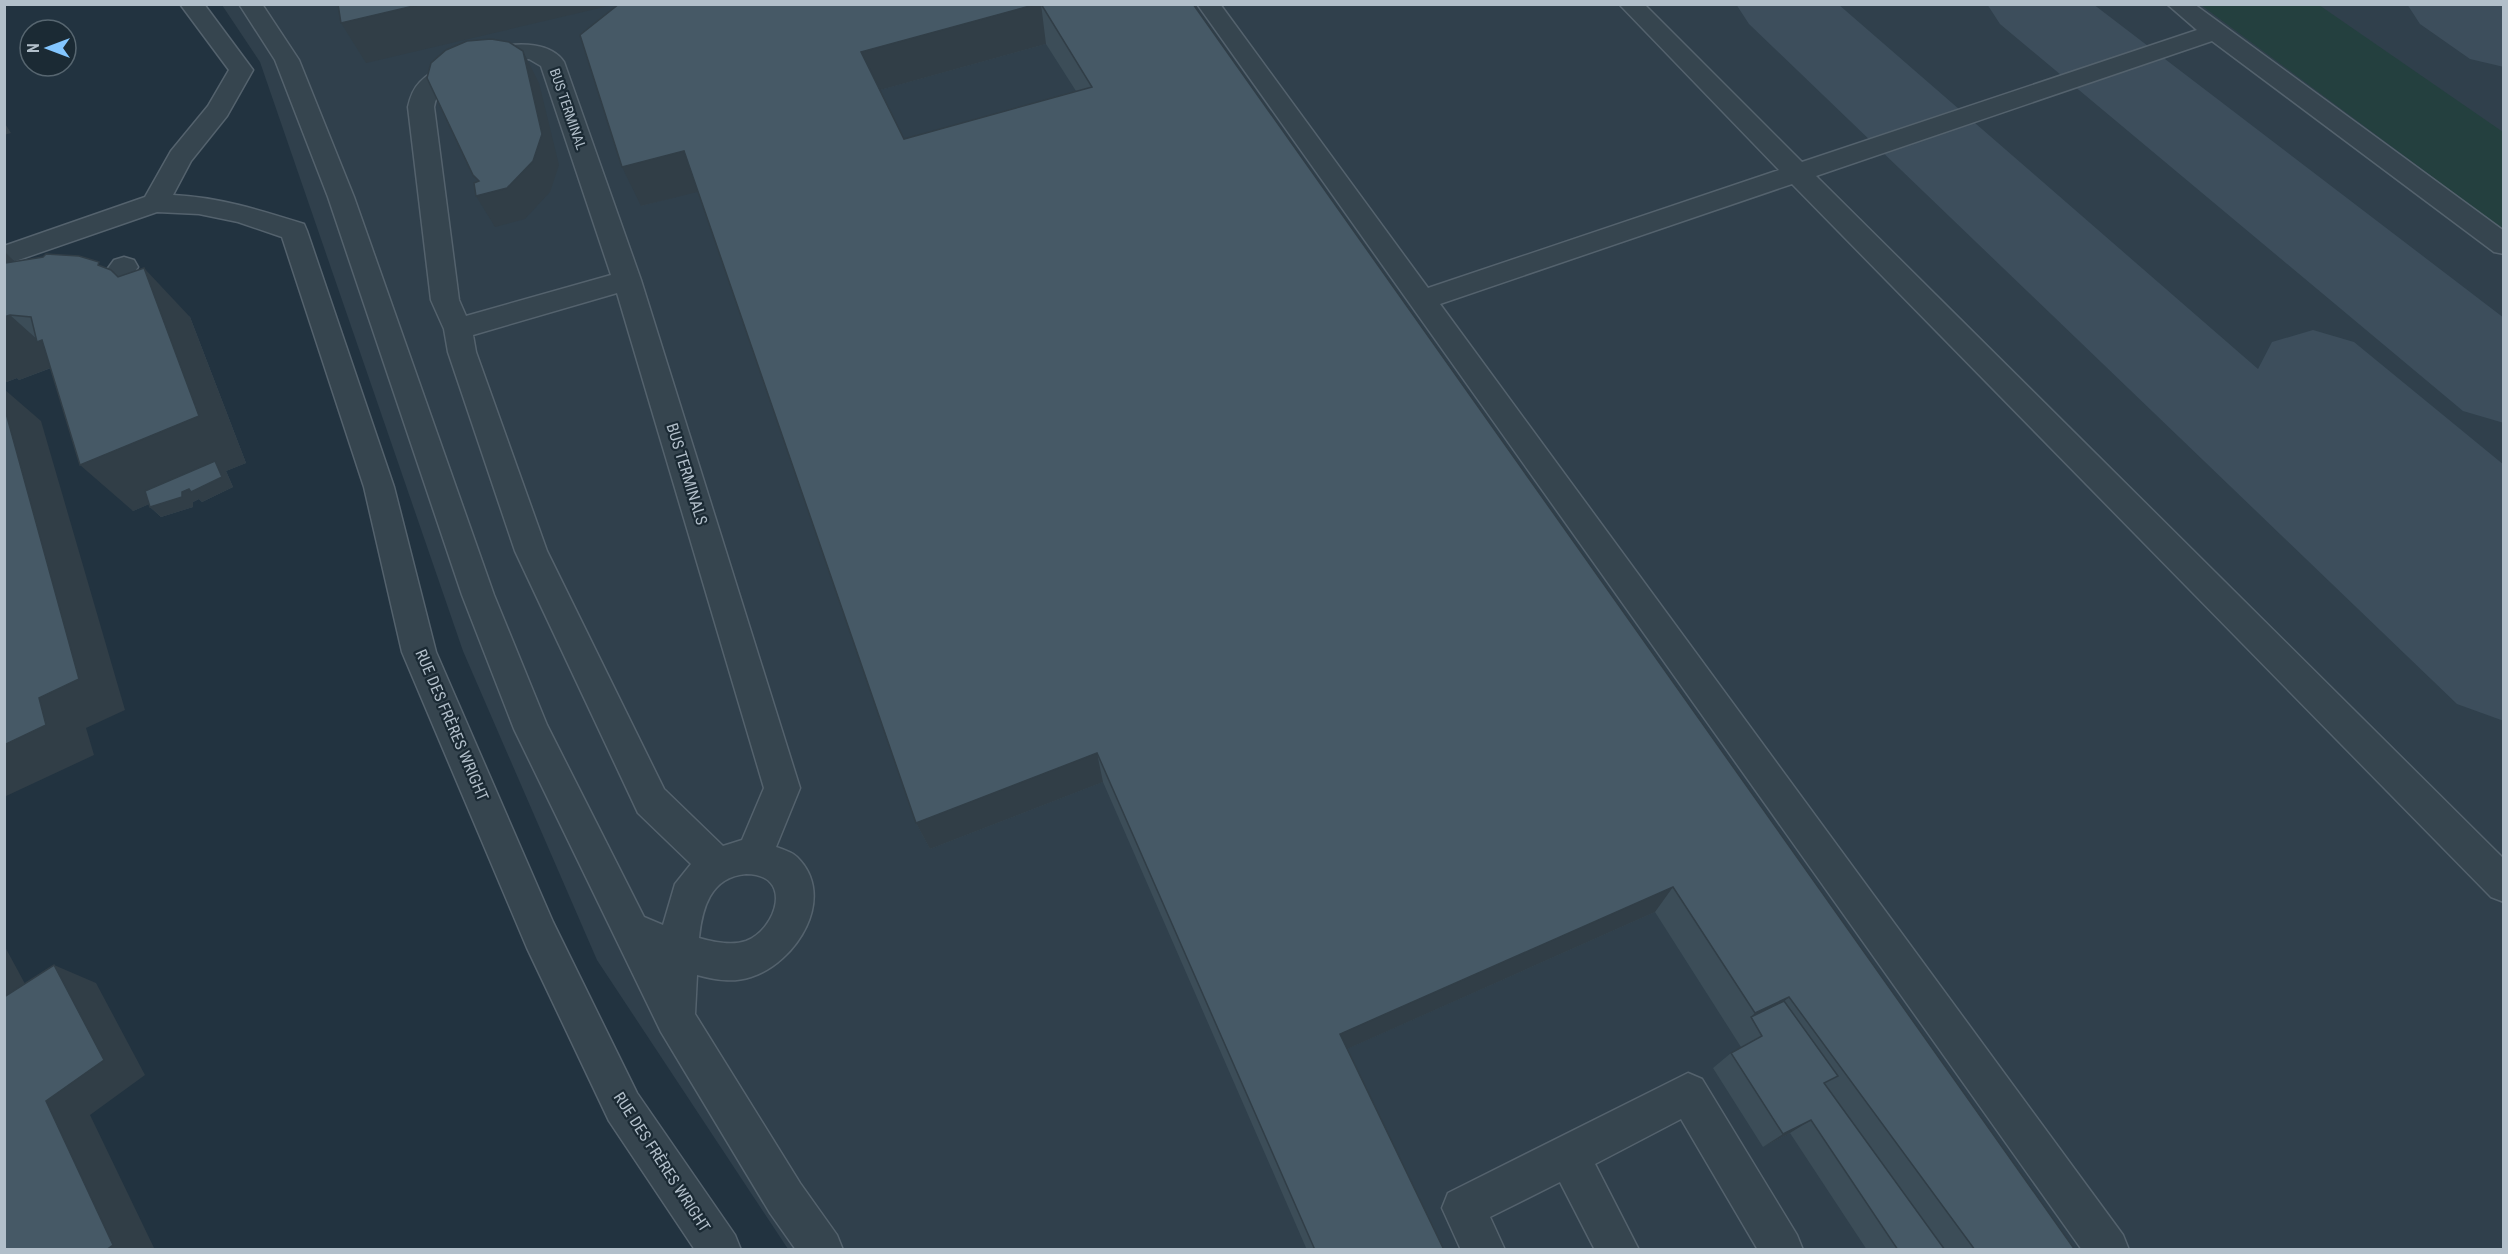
<svg xmlns="http://www.w3.org/2000/svg" width="2508" height="1254" font-family="'Roboto Condensed',sans-serif">
<rect width="100%" height="100%" fill="#223340"/>
<!-- airport -->
<path fill="#30404c" d="M222 5H2503V1249H788L597 960 463 651 260 62Z"/>
<!-- green -->
<path fill="#24403f" d="M2201 5H2319L2503 132V229Z"/>
<g fill="none" stroke-linecap="round" stroke-linejoin="round">
<!-- taxiway -->
<path fill="#3d4e5c" fill-rule="evenodd" d="M1736 4H1838L2258 369 2272 342 2313 330 2354 342 2504 465V721L2457 704 1749 24Z
M1987 4H2093L2504 318V423L2463 411 2000 24Z
M2407 4H2504V67L2470 59 2420 24Z"/>
<defs>
<path id="minor" d="M180 4H204L253 70 227 116 191 161 173 195C218 197 260 210 304 224L307 231 394 487 436 652 553 922 637 1093 735 1235 741 1250H695L609 1121 527 948 402 652 364 487 282 237 238 222 199 214 157 212 4 265V246L145 197 171 151 208 106 229 70Z
M239 4H262L299 60 354 197 494 595 547 725 644 917 663 925 675 884 691 864 638 813 515 551 448 352 444 329 431 300 408 107C410 98 413 89 420 82 445 56 539 24 564 62L641 280 800 788 776 847C782 849 792 852 797 857 838 897 796 963 751 977 733 983 715 980 697 975L695 1014 800 1183 837 1235 843 1250H796L770 1213 661 1032 514 729 462 595 328 197 275 60ZM529 59 541 66 611 275 466 316 459 300 434 107C439 73 500 60 529 59ZM617 293 764 788 742 840 723 846 664 789 547 551 476 352 473 335ZM746 874C794 874 777 929 746 941 732 946 713 942 699 938 702 909 710 877 746 874Z
M1197 4H1220L1428 288 1779 170 1619 4H1644L1802 162 2197 30 2167 4H2194L2504 231V254L2494 252 2212 41 1816 176 2504 859V902L2491 897 1792 184 1440 304 2123 1235 2129 1250H2082Z
M124 257 134 260 138 267 130 278 120 281 110 278 106 271 114 260Z
M1688 1073 1702 1079 1797 1235 1803 1250H1758L1681 1119 1595 1164 1639 1250H1595L1560 1182 1490 1217 1505 1250H1461L1442 1208 1448 1193Z"/>
</defs>
<!-- minor casing -->
<use href="#minor" stroke="#54626d" stroke-width="3"/>
<!-- minor -->
<use href="#minor" fill="#36454f" fill-rule="evenodd"/>
</g>
<!-- wall -->
<path fill="#3c4d58" fill-rule="evenodd" d="M619 4H1193L2075 1250H1867L1790 1133 1763 1147 1713 1068 1731 1053 1741 1047 1655 912 1347 1049 1444 1250H1307L1103 782 930 849 916 823 698 191 641 206ZM1046 44 1076 91 904 139 880 90Z
M4 251 15 261 105 267 118 277 190 317 246 463 226 471 233 487 202 502 199 499 193 502V507L161 517 150 507 149 504 133 511 51 368 19 380 17 378 4 383Z"/>
<!-- shaded-wall -->
<path fill="#313e47" d="M422 4H617L366 63 341 23Z
M1037 4H1041L1046 44 873 92 861 52Z
M523 51 539 83 559 165 550 192 525 219 495 227 476 196Z
M4 122 11 133 4 135Z
M684 151 701 191 641 206 622 167Z
M4 251 53 298 6 263Z
M144 268 190 317 246 463 226 471 233 487 202 502 199 499 193 502V507L161 517 150 507 220 474 133 511 80 465Z
M10 315 39 341 42 340 61 364 19 380 17 378 4 383V317Z
M4 389 41 421 125 710 86 728 94 755 4 797V745L39 698 4 406Z
M1097 753 1103 782 930 849 916 823Z
M1673 887 1655 912 1336 1054 1340 1034Z
M4 945 43 1017 4 1003Z
M54 965 96 983 145 1075 90 1115 155 1250H106L46 1101Z
M1789 997 1765 1018 1751 1017 1755 1013Z
M1811 1120 1790 1133 1763 1147 1783 1134Z"/>
<!-- building -->
<path fill="#465966" stroke="#313e47" stroke-width="1.5" d="M338 4H422L341 23Z
M619 4H1037L861 52 904 139 1092 87 1041 4H1193L2075 1250H1975L1789 997 1755 1013 1673 887 1340 1034 1444 1250H1315L1097 753 916 823 684 151 622 167 580 35Z
M491 39 509 42 523 51 542 134 533 161 507 188 476 196 474 183 479 181 473 175 427 78 431 63 446 50 467 41Z
M46 254 79 256 99 262 98 265 111 270 118 277 144 268 199 416 80 465 42 340 37 342 31 317 10 315 4 317V258L6 263 43 257Z
M4 406 79 679 39 698 46 725 4 745Z
M215 461 222 477 191 492 189 489 182 492V497L150 507 145 491Z
M54 965 104 1060 46 1101 113 1245 106 1250H4V997Z
M1784 1001 1838 1076 1824 1083 1945 1250H1898L1811 1120 1783 1134 1731 1053 1762 1036 1751 1017Z"/>
<g text-anchor="middle" dominant-baseline="central" stroke-width="4.5" stroke-linejoin="round" paint-order="stroke">
<!-- far-street labels -->
<g font-size="14" fill="#b2bfca" stroke="#1b2a34">
<text transform="translate(568 109) rotate(71)">BUS TERMINAL</text>
</g>
<!-- street labels -->
<g font-size="16" fill="#b2bfca" stroke="#1b2a34">
<text transform="translate(687 474) rotate(73)">BUS TERMINALS</text>
<text transform="translate(452 725) rotate(67)">RUE DES FRÈRES WRIGHT</text>
<text transform="translate(662 1162) rotate(57)">RUE DES FRÈRES WRIGHT</text>
</g>
</g>
<!-- border -->
<rect width="2508" height="1254" fill="none" stroke="#b2bfca" stroke-width="12"/>
<!-- north arrow -->
<g transform="translate(48 48) rotate(270)"><circle r="28" fill="#1b2a34" stroke="#576670" stroke-width="1.5"/>
<path d="M0-4.5L10 22L0 15L-10 22Z" fill="#83c6ff"/>
<text y="-9" font-size="16" font-weight="bold" text-anchor="middle" fill="#b2bfca">N</text>
</g>
</svg>
